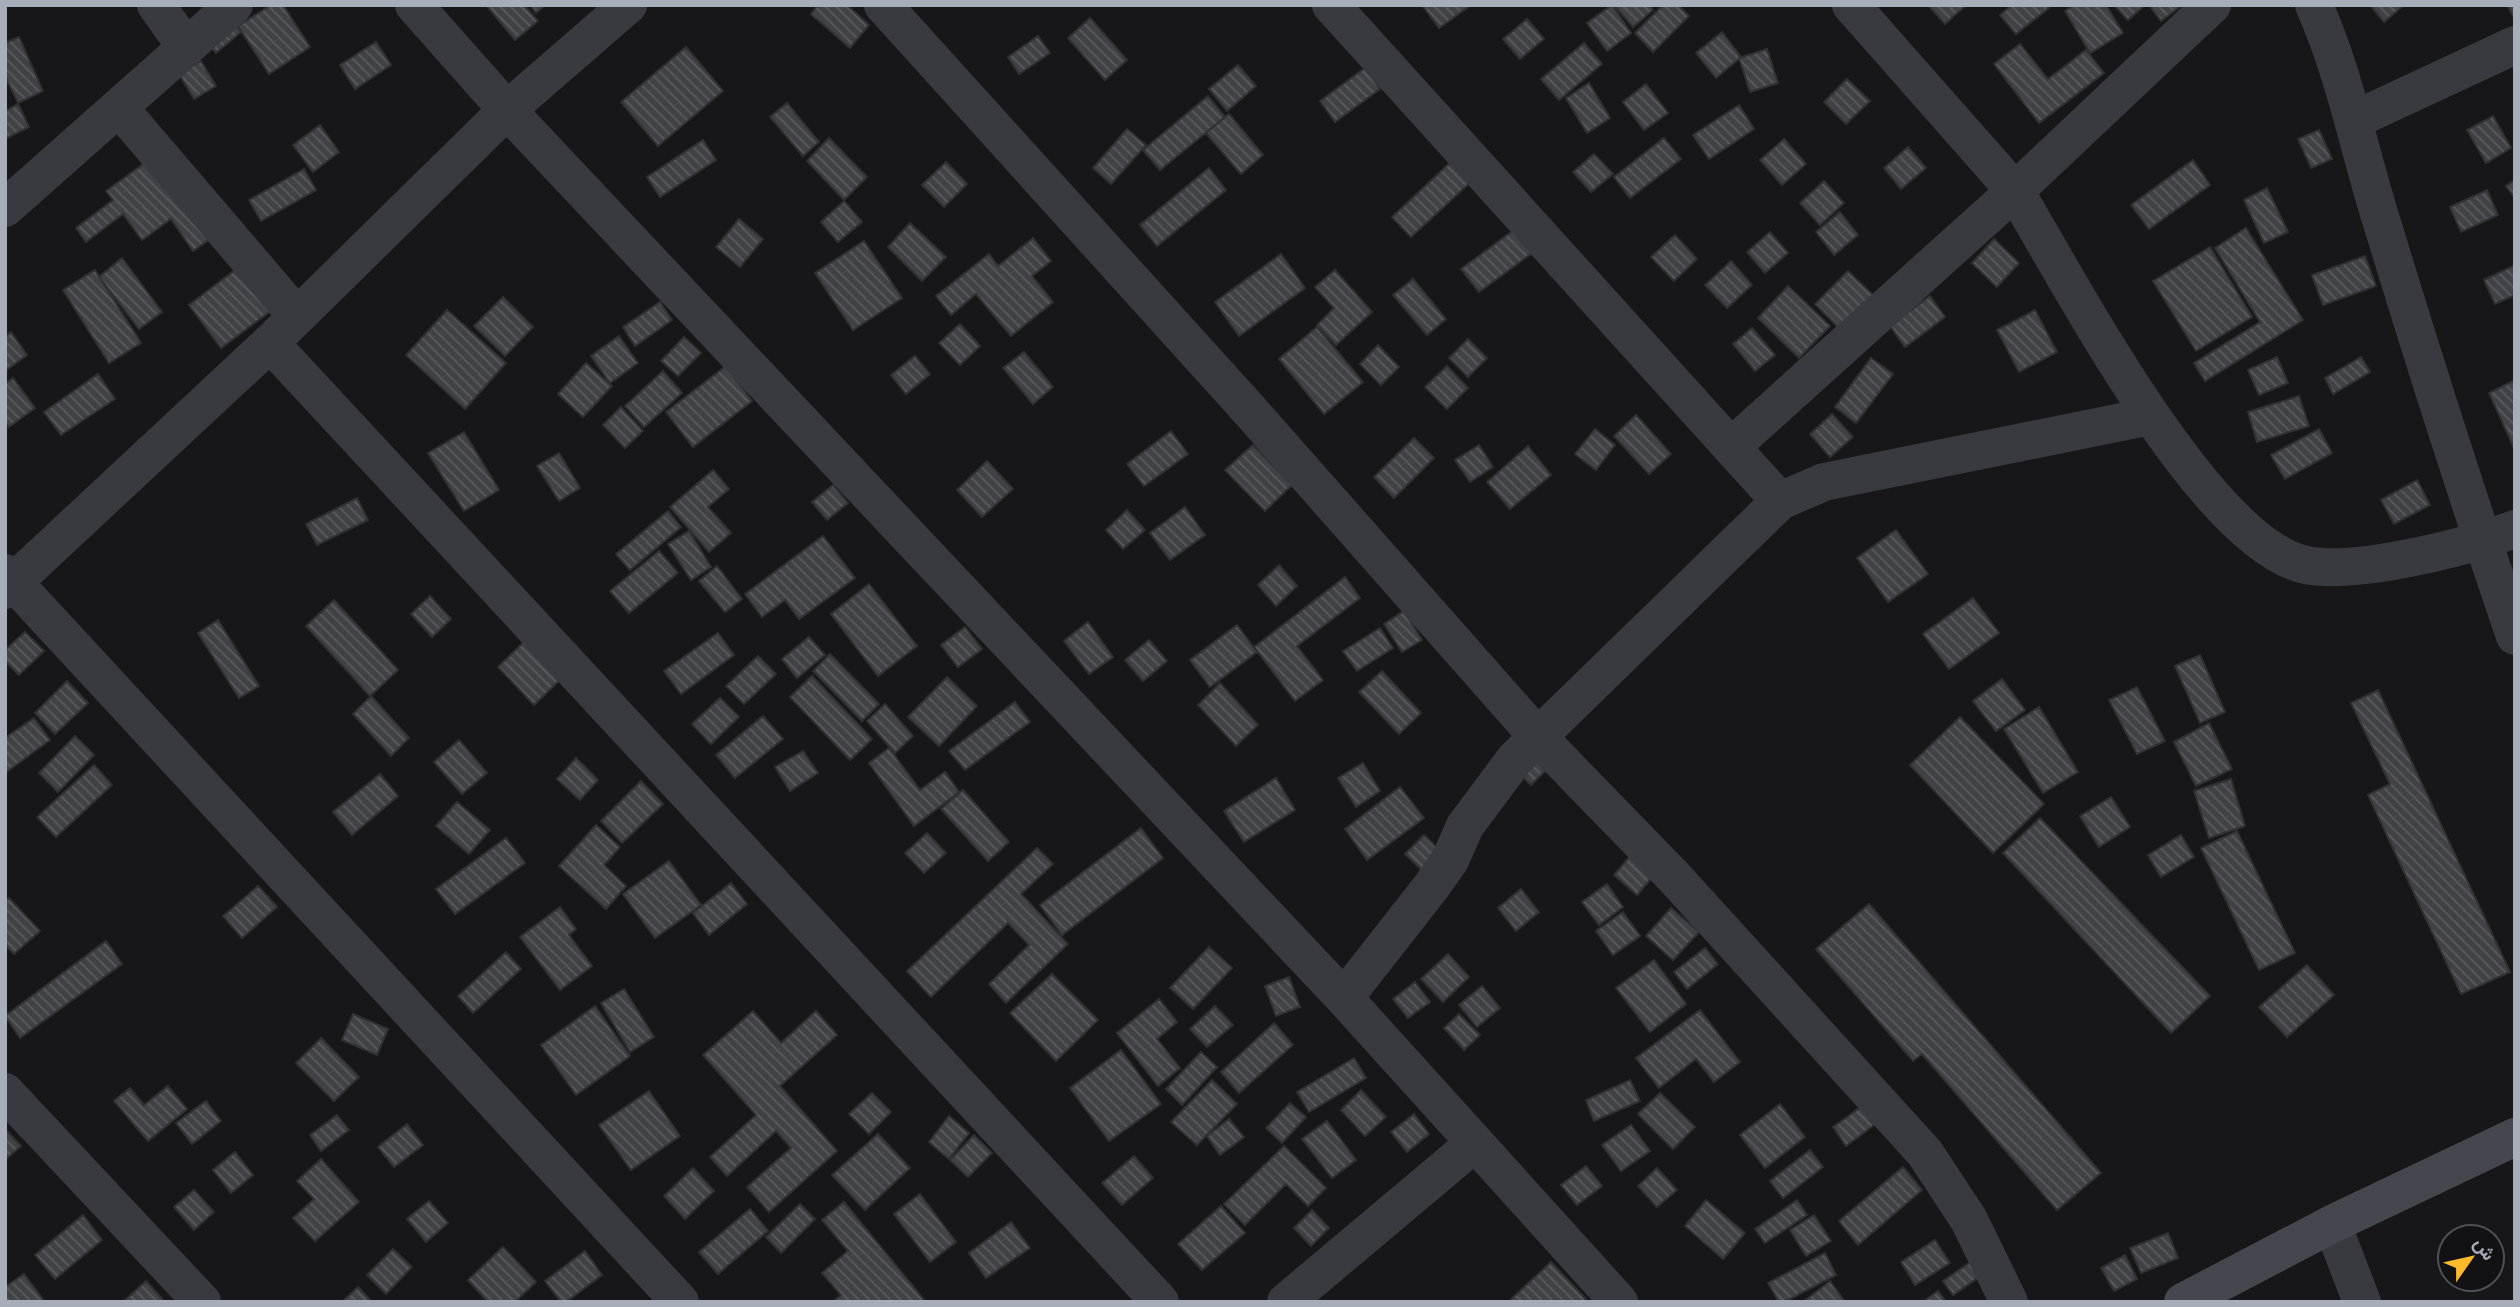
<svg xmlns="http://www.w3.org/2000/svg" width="2520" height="1307" font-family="Ubuntu,Vazirmatn,sans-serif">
<defs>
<pattern id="building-back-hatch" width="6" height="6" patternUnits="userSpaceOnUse" patternTransform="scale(1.75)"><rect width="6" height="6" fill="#414246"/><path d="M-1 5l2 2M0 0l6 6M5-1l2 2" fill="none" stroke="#5a5b5f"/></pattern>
</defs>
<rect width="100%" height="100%" fill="#171719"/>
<!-- building -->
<path fill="url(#building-back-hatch)" stroke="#313135" stroke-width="2" d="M271 5H283L310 47 269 74 238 26Z
M486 5H524L538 21 515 40Z
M530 5H545L536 13Z
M818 5H847L869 25 850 48 811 14Z
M1422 5H1471L1439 28Z
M1612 5 1631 33 1607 51 1587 23Z
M1614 5H1650L1653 10 1633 27Z
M1663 5H1678L1689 16 1653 52 1635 33Z
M1928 5H1966L1945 24Z
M2012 5H2047L2049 8 2016 34 2000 15Z
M2074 5H2106L2123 33 2090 53 2065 11Z
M2114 5H2145L2128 20Z
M2149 5H2182L2161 21Z
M2370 5H2404L2384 22Z
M2507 5H2515V19Z
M225 13 241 32 216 53 200 35Z
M1090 18 1127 60 1105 80 1068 38Z
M1527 19 1544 39 1520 59 1503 39Z
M1722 32 1741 57 1716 78 1696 53Z
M1038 36 1050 53 1019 74 1008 57Z
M19 37 43 91 18 103 5 76V43Z
M376 42 391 65 355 89 340 65Z
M1584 43 1602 64 1559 100 1541 79Z
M2020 44 2048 79 2086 50 2104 73 2039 123 1994 64Z
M686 47 723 91 658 146 621 102Z
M1767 49 1778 83 1750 92 1739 58Z
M201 61 216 86 194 99 179 74Z
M1238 65 1256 86 1227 111 1209 89Z
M1365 68 1380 89 1335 122 1320 101Z
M1847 79 1870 101 1846 124 1824 102Z
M1589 83 1610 118 1587 133 1566 98Z
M1646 84 1668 113 1644 130 1623 102Z
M1208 96 1225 117 1160 170 1143 150Z
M787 103 819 142 803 156 770 117Z
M18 104 29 127 5 139V111Z
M1739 105 1754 129 1709 159 1693 135Z
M1229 114 1263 155 1241 174 1206 133Z
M2493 116 2511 148 2486 163 2467 130Z
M320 125 339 152 313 172 293 145Z
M1127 129 1146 145 1111 184 1093 168Z
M2319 130 2332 159 2311 168 2298 139Z
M829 138 867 177 844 200 807 161Z
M1664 138 1681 159 1630 198 1614 177Z
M1784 139 1806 164 1782 185 1760 160Z
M703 140 716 160 660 197 647 177Z
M1908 147 1926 168 1901 189 1884 168Z
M1594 154 1613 174 1591 192 1573 172Z
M156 155 214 236 193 251 171 219 142 240 123 214 86 242 76 228 113 200 106 191Z
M1454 159 1473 180 1411 237 1392 217Z
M2193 160 2210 185 2149 229 2131 205Z
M946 162 967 184 944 207 922 185Z
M1209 168 1226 190 1157 246 1140 225Z
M304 169 316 190 261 221 249 200Z
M2515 180V198L2506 186Z
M1824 181 1844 203 1820 225 1800 203Z
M2267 188 2288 232 2264 243 2244 200Z
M2487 190 2498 215 2461 232 2450 207Z
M844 201 862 222 838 242 821 222Z
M1840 212 1858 235 1834 255 1816 232Z
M739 219 763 239 740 267 716 247Z
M910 223 946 257 922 281 888 247Z
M1518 227 1535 251 1479 292 1461 269Z
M2246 228 2303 320 2205 381 2194 363 2260 322 2215 248Z
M1770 232 1788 253 1765 273 1747 252Z
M1675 235 1697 259 1674 281 1651 257Z
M1033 238 1051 261 1032 276 1053 302 1011 336 976 294 951 315 936 296 989 254 998 266Z
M1994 239 2019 263 1997 287 1972 263Z
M864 241 902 298 853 330 815 273Z
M2210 247 2252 317 2196 351 2153 281Z
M1281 254 1305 288 1239 336 1215 302Z
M2365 256 2376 286 2323 305 2312 275Z
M122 258 162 312 139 329 99 277Z
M1731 261 1752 285 1727 308 1705 285Z
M243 264 276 307 221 348 189 305Z
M2515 265V295L2495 304 2484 280Z
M95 270 141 343 109 363 63 290Z
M1335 270 1372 312 1336 345 1317 325 1334 308 1315 287Z
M1848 271 1874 296 1841 330 1815 304Z
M1413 279 1446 319 1427 335 1393 295Z
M1788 286 1830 326 1799 358 1758 318Z
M1930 296 1945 317 1905 347 1890 326Z
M503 297 533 327 505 356 474 326Z
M660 302 672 320 635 346 623 327Z
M447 310 506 363 465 409 406 355Z
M2035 310 2057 352 2019 372 1997 330Z
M960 324 980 346 960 365 939 343Z
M1317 327 1363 382 1324 414 1279 359Z
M1752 328 1775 355 1755 371 1733 344Z
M11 332 27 355 5 371V337Z
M619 336 638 363 610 383 591 356Z
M684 337 701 353 678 376 661 361Z
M1468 339 1487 358 1468 377 1449 358Z
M1378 345 1399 367 1381 385 1360 364Z
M1024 352 1053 387 1033 404 1003 368Z
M915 356 930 374 906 394 891 375Z
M2277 357 2288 383 2259 395 2248 370Z
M2361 357 2370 372 2333 394 2325 378Z
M1871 358 1893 374 1856 423 1835 407Z
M586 363 612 386 583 417 558 394Z
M726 366 752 401 693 447 666 412Z
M1447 366 1468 388 1447 409 1425 387Z
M663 371 682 393 644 427 625 406Z
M98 374 115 399 61 435 44 412Z
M13 378 35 408 9 427 5 422V384Z
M2513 381 2515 385V450L2489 393Z
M2299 396 2309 426 2257 442 2248 412Z
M621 407 643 431 625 448 603 425Z
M1832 414 1853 437 1830 457 1810 434Z
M1636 415 1671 454 1649 474 1614 436Z
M1595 429 1615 445 1596 470 1575 454Z
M2319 429 2332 453 2285 479 2271 455Z
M1171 431 1188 454 1144 486 1127 464Z
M464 432 499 490 464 511 428 453Z
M1414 438 1434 458 1394 498 1374 477Z
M1253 445 1292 485 1265 511 1225 470Z
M1479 445 1493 467 1470 482 1455 460Z
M1528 446 1551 475 1510 509 1487 482Z
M559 453 580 488 559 501 537 466Z
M987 461 1013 489 982 517 957 490Z
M713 470 729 489 708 507 731 533 709 552 670 507Z
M2417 480 2430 505 2394 524 2381 500Z
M833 485 848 503 827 520 812 502Z
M357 498 368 520 317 545 306 524Z
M1185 507 1205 535 1170 560 1150 533Z
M1127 510 1145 530 1123 549 1106 530Z
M668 511 681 527 630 570 616 554Z
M1896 530 1928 574 1888 602 1857 558Z
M689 531 711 567 691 580 668 544Z
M823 536 855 578 799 619 785 600 762 617 745 594Z
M659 551 678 573 629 613 610 591Z
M1279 565 1297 586 1276 606 1258 585Z
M717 566 742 599 725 612 699 581Z
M1345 577 1360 598 1297 646 1323 680 1295 701 1254 647Z
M869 584 917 646 878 676 831 614Z
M430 596 451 619 432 637 411 614Z
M1973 598 1999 633 1949 669 1923 634Z
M334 600 398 670 370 696 306 626Z
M1404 611 1422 640 1402 652 1384 624Z
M218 620 259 686 239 698 198 633Z
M1088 622 1113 657 1089 674 1064 641Z
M1237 625 1257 652 1210 687 1190 660Z
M965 627 982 649 958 667 941 645Z
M1380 628 1393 648 1357 671 1343 651Z
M25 632 44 651 19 675 5 661V650Z
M718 633 734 655 681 694 664 671Z
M531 635 567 673 534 705 498 667Z
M809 637 825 655 797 678 782 659Z
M1149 640 1167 661 1143 681 1125 660Z
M830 654 879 704 862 721 813 671Z
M2200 655 2225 712 2200 723 2175 666Z
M758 656 776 674 744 704 726 686Z
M1382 671 1421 713 1399 734 1359 692Z
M812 676 872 739 850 760 790 697Z
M947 677 977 706 939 746 908 717Z
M2002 679 2025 710 1996 731 1973 701Z
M67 681 88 703 55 734 35 713Z
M1220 683 1258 725 1236 746 1198 705Z
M2137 687 2165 741 2137 754 2109 700Z
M2378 690 2510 972 2461 994 2368 795 2390 784 2351 703Z
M371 696 409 738 391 756 353 714Z
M720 698 739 717 711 744 692 724Z
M1015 702 1030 722 965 770 949 751Z
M885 704 913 736 895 753 867 721Z
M2039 707 2078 772 2043 793 2004 729Z
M763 716 783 739 735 778 716 755Z
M1960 717 2044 804 1993 853 1910 765Z
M34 718 50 740 5 773V738Z
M2209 723 2232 769 2196 786 2174 742Z
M75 736 94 755 58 792 39 773Z
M459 740 487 773 462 794 434 762Z
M1528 744 1550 766 1531 785 1509 763Z
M889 748 920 790 945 772 959 792 914 826 869 763Z
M803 751 818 773 790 791 775 767Z
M576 758 598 780 580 800 557 779Z
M1363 763 1380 791 1356 807 1338 778Z
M94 765 112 785 56 837 37 817Z
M380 774 398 796 352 835 333 812Z
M1276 778 1295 810 1244 842 1224 811Z
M2231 779 2245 826 2209 838 2194 791Z
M641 781 663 804 622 843 601 821Z
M1400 787 1424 818 1367 860 1345 829Z
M963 790 1009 842 988 861 941 809Z
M2111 797 2130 827 2099 847 2080 816Z
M457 802 490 830 469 854 436 826Z
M2040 818 2210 996 2171 1033 2003 853Z
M596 825 620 847 604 865 626 886 606 909 559 866Z
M1141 828 1163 858 1062 935 1040 905Z
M2237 831 2295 953 2259 970 2201 848Z
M927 833 946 853 924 873 905 853Z
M1424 835 1448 858 1429 877 1405 854Z
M2181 835 2194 857 2161 877 2148 855Z
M506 838 525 863 455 914 436 889Z
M1037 848 1053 864 1021 894 1068 944 1006 1003 989 984 1029 945 1008 923 931 997 907 971Z
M1637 848 1660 868 1637 895 1614 875Z
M669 861 701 905 655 938 623 894Z
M731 883 747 904 709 935 693 913Z
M1607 884 1623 907 1599 925 1582 902Z
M258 886 277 907 242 938 223 916Z
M1521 889 1539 912 1516 931 1498 908Z
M9 898 40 931 14 954 5 945V901Z
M1869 904 2101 1173 2057 1210 1922 1054 1913 1061 1816 949Z
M560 907 576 929 569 935 592 966 560 990 520 937Z
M1671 908 1699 932 1673 960 1646 936Z
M1623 912 1640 936 1613 955 1596 931Z
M106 941 122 964 20 1038 5 1016Z
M1209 947 1232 968 1193 1009 1170 988Z
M1705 948 1718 964 1687 989 1674 972Z
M506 952 521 969 473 1013 458 996Z
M1448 954 1469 977 1443 1002 1421 979Z
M1654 960 1686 1004 1650 1032 1616 988Z
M2307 965 2334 995 2287 1037 2259 1007Z
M1052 974 1098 1020 1056 1061 1010 1013Z
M1289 977 1300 1007 1276 1016 1265 986Z
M1415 982 1430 1002 1408 1018 1393 999Z
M1482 986 1500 1008 1477 1027 1459 1005Z
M624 989 654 1037 630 1052 601 1003Z
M1159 999 1177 1022 1157 1039 1180 1068 1158 1086 1117 1033Z
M595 1006 630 1056 576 1095 541 1045Z
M1215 1006 1233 1025 1207 1047 1190 1029Z
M1700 1010 1740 1062 1714 1082 1696 1059 1659 1088 1636 1058Z
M753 1011 781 1043 816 1011 837 1035 780 1086 837 1151 769 1212 747 1187 791 1148 776 1131 727 1176 710 1157 756 1115 703 1055Z
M353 1014 388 1029 377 1055 342 1040Z
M1459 1014 1480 1035 1464 1050 1444 1028Z
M1274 1023 1293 1045 1239 1093 1221 1072Z
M321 1038 359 1077 334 1101 296 1063Z
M1121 1050 1161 1104 1109 1141 1070 1088Z
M1201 1052 1217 1067 1182 1105 1166 1089Z
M1354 1058 1366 1078 1309 1112 1297 1092Z
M1212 1080 1237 1104 1197 1145 1171 1122Z
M1630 1080 1640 1101 1594 1121 1586 1100Z
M168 1086 187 1109 148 1141 114 1101 130 1088 144 1105Z
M1361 1090 1386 1117 1365 1136 1341 1110Z
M649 1091 680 1136 631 1170 599 1125Z
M872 1093 891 1112 869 1134 849 1114Z
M1660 1093 1695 1127 1673 1149 1638 1114Z
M206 1101 221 1121 192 1144 176 1123Z
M1290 1103 1306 1117 1282 1143 1266 1128Z
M1780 1104 1805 1137 1765 1168 1740 1135Z
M1861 1107 1874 1125 1846 1146 1833 1127Z
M1414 1114 1429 1134 1407 1152 1391 1132Z
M337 1115 349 1130 321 1151 310 1135Z
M949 1116 969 1133 949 1159 929 1142Z
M1229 1119 1244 1137 1220 1155 1207 1136Z
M1327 1121 1356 1160 1332 1178 1302 1139Z
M407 1124 423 1145 394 1167 378 1147Z
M1631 1125 1650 1151 1621 1171 1602 1145Z
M5 1129 21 1146 5 1160Z
M878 1134 910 1168 865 1210 832 1175Z
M974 1135 992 1153 968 1177 950 1160Z
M1284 1146 1326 1188 1308 1206 1286 1184 1245 1225 1224 1204Z
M1810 1150 1823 1167 1783 1198 1770 1181Z
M235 1152 253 1175 231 1193 213 1170Z
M1134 1156 1153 1178 1122 1205 1102 1183Z
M321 1159 359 1202 315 1241 293 1218 314 1199 297 1181Z
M1586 1166 1602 1186 1577 1205 1561 1185Z
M1903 1167 1922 1190 1858 1245 1839 1221Z
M693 1168 714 1191 685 1219 664 1196Z
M1657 1168 1677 1190 1657 1207 1638 1186Z
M194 1190 214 1212 194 1230 174 1207Z
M920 1194 956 1242 930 1262 894 1214Z
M1706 1200 1745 1233 1723 1259 1685 1226Z
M1797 1200 1807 1215 1765 1243 1755 1229Z
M429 1201 448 1223 426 1242 407 1219Z
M844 1202 925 1301 924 1302H833L841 1295 822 1273 848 1251 822 1220Z
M800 1204 815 1219 781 1253 766 1237Z
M1221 1206 1245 1233 1202 1270 1178 1244Z
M750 1209 768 1231 718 1274 699 1252Z
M1312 1210 1329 1228 1311 1246 1294 1228Z
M83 1215 102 1240 55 1279 35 1255Z
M1814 1215 1831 1241 1806 1256 1790 1230Z
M1011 1222 1030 1248 986 1278 969 1253Z
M2168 1233 2178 1258 2141 1273 2130 1248Z
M1935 1240 1950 1263 1915 1285 1901 1262Z
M503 1247 536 1282 515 1302H488L468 1280Z
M393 1249 412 1267 386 1294 367 1275Z
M1988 1250 1998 1264 1953 1295 1943 1281Z
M585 1251 602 1275 566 1302H561L545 1281Z
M1825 1253 1836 1275 1784 1302H1779L1768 1283Z
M2125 1255 2137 1279 2114 1291 2101 1268Z
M1551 1262 1586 1299 1583 1302H1508Z
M24 1274 45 1302H5V1287Z
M146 1281 164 1301 123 1302Z
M1830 1281 1845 1302H1803Z
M358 1287 372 1302H342Z
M1938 1291 1946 1302H1923Z"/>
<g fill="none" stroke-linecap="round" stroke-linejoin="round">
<!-- street -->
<path stroke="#393a40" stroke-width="38" d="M156 5 186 47
M414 5 507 110 1344 998 1619 1302
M883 5 1252 413 1537 736 1674 877 1925 1153 1969 1220 2009 1302
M1331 5 1780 501
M1851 5 2015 191 2212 5
M2314 5C2345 75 2359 150 2382 223 2424 361 2468 499 2515 636
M120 109 297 316
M2354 120 2515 45
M5 208 234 5
M270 343 1160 1302
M1731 447 2015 191C2069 281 2203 538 2302 564 2351 577 2466 547 2515 529
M5 573 680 1302
M5 590 270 343 507 110 628 5
M1344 998 1431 887 1450 860 1465 826 1515 759 1780 501 1824 482 2151 416
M5 1092 202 1302
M2332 1224 2362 1302
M1286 1302 1475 1143"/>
<!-- secondary -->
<path stroke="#45474e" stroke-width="38" d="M2183 1302 2332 1224 2515 1137"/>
</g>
<!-- border -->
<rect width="2520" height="1307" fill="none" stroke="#a8adba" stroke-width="14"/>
<!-- north arrow -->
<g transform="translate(2471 1258) rotate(56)"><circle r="33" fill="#121214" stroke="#4e5056" stroke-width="2"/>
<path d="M0-5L12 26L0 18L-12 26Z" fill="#feba2a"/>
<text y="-10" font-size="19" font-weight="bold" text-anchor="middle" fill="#a8adba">ش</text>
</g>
</svg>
